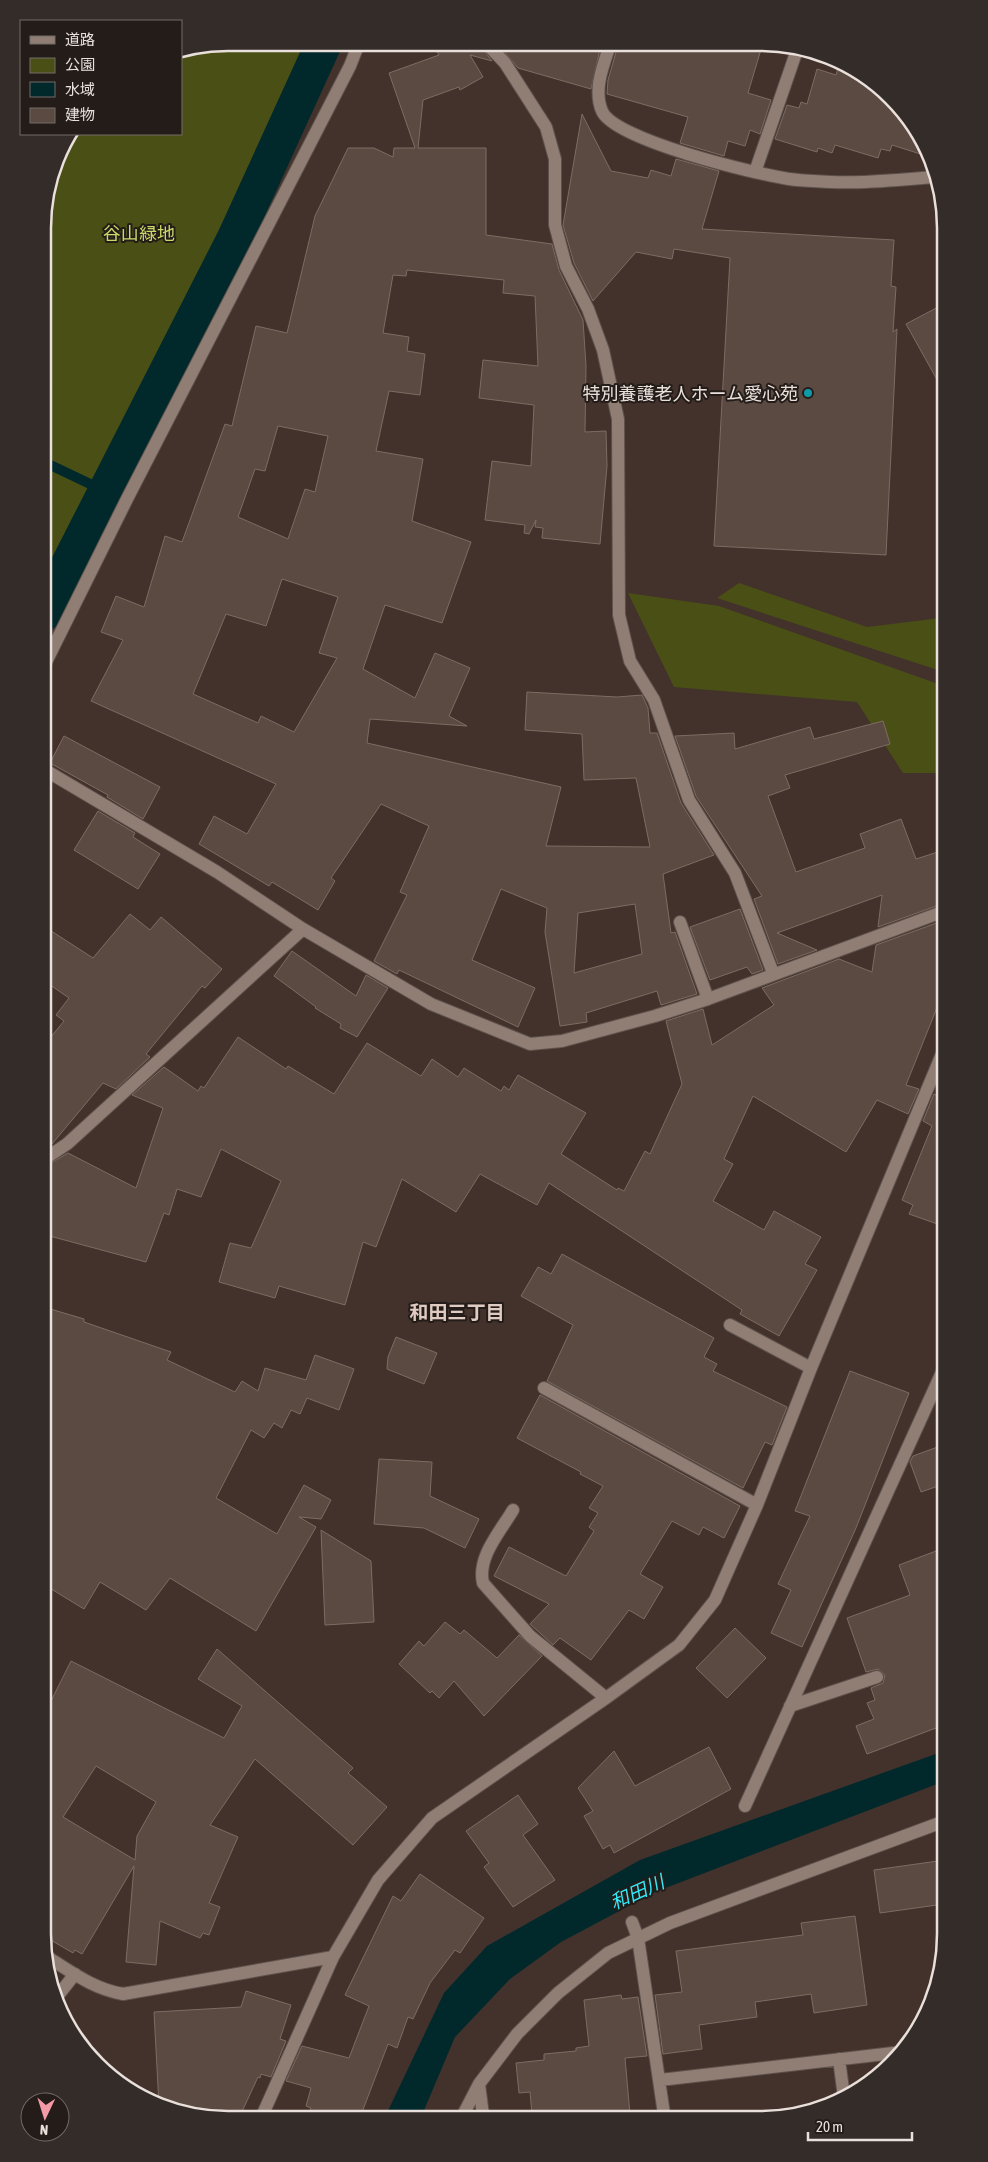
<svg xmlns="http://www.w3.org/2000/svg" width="988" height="2162" font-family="'Asap Condensed','Noto Sans JP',sans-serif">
<rect width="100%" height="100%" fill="#42322b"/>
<!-- green -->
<path fill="#4a5015" d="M228 43H332L242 242 44 629 43 216 62 146 71 134H181V52Z
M739 583 867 627 941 618V671L717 598Z
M628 593 719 606 941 685V773H903L857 702 674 687Z"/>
<!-- water -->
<path fill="#01292c" d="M944 1751 945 1781 655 1892 561 1942 510 1979 455 2037 422 2115H386L444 1993 487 1946 640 1860Z"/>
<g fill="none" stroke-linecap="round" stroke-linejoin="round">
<!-- stream -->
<path stroke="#01292c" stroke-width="10" d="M44 462 107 492"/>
<!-- canal -->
<path stroke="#01292c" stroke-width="36" d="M44 613 235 238 324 43"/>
</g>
<!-- building -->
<path fill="#5a4a42" stroke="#7e6c63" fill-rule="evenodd" d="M433 44H463L465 46V44H479L492 61 470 55 483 77 460 90 459 87 423 100 418 148H486V235L552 244 559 270 583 320 586 366 585 432 606 431 607 466 600 544 542 538 543 528 535 527 536 520 529 534 524 533 525 525 485 520 492 461 531 466 534 405 479 398 483 360 538 366 535 296 503 293 504 280 407 270 406 276 393 275 383 333 409 337 407 351 425 354 420 395 389 391 376 451 423 459 412 521 471 542 442 623 385 605 363 669 415 698 435 653 470 668 449 716 467 726 370 719 367 743 561 787 546 846 650 847 636 778 584 780 582 734 525 730 527 692 617 697 642 695 648 708 650 733H657L681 803 714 855 663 874 671 933 675 932 697 994 661 1005 657 991 586 1013 587 1022 560 1026 545 932 547 908 501 889 472 960 535 988 518 1027 399 970 397 974 374 961 407 895 400 892 429 826 381 804 331 878 335 881 318 910 272 882 269 886 199 844 214 816 247 834 276 784 91 701 123 640 101 632 116 596 144 607 165 536 182 542 225 424 232 426 256 326 287 333 315 216 348 148H374L393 157 394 148H415L389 73 439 55ZM278 426 328 436 315 492 305 489 288 539 238 517 255 469 265 471ZM282 579 338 597 319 653 337 658 294 732 261 716 258 723 193 694 226 614 266 626ZM635 904 642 954 574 973 578 913Z
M498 44 601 45 591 89 518 68Z
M618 45 762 46 748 93 771 100 760 134 750 130 745 146 728 141 724 156 680 143 688 117 607 94 608 80Z
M840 61 882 89 920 135 930 157 892 145 890 151 881 149 878 158 835 145 832 153 818 148 817 152 775 139 787 105 799 108 801 102 807 104 817 69 836 75Z
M582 114 611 171 648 178 651 170 671 176 676 159 719 171 702 229 894 240 891 286 896 287 893 332 897 329 886 555 714 546 730 258 674 249 672 259 636 252 593 301 574 263 563 225Z
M940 306V385L906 324Z
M883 721 890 744 785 775 790 788 768 796 796 872 865 848 860 834 901 819 916 859 941 851 942 904 878 927 882 895 777 933 817 950 778 964 754 899 762 896 696 796 675 736 734 733 735 749 810 727 814 739Z
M64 736 160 787 143 819 107 797 108 795 50 763Z
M98 811 135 833 133 837 160 854 138 889 74 850Z
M740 909 763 970 752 974 747 967 710 980 690 927Z
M130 914 150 930 161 917 222 969 205 988 202 986 146 1054 150 1057 116 1089 103 1083 52 1144 46 1148V1043L64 1021 56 1015 69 998 46 982 45 927 93 958Z
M942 921V995L906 1085 919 1089 908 1114 877 1100 846 1152 753 1096 724 1159 733 1164 713 1201 764 1230 774 1211 821 1237 805 1264 817 1270 779 1336 740 1314 742 1310 549 1183 537 1205 480 1174 456 1212 402 1179 376 1247 363 1242 345 1305 279 1286 275 1298 219 1282 230 1243 251 1248 281 1181 221 1149 201 1197 177 1189 169 1215 164 1213 146 1262 46 1235V1166L68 1153 136 1188 163 1108 132 1095 164 1067 198 1091 201 1086 204 1088 238 1037 286 1069 288 1066 334 1094 367 1043 421 1076 432 1059 458 1077 464 1068 501 1091 504 1086 509 1090 518 1075 586 1113 561 1154 617 1190 618 1188 624 1191 645 1151 650 1154 682 1084 666 1021 703 1009 712 1045 774 1005 762 988 839 959 872 972 876 945Z
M292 951 356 996 366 975 388 988 357 1037 340 1028 341 1024 315 1008 316 1007 274 976Z
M934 1094 942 1097 943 1226 909 1214 913 1205 902 1200 932 1126 923 1121Z
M562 1254 714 1338 704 1357 717 1364 713 1371 787 1407 772 1445 765 1442 743 1488 547 1381 573 1325 521 1296 538 1267 551 1274Z
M47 1308 84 1319V1322L171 1352 167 1360 235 1392 242 1381 258 1391 265 1368 306 1380 315 1355 354 1369 339 1410 307 1398 300 1414 291 1410 282 1428 274 1423 264 1438 251 1430 216 1498 277 1534 304 1485 331 1500 321 1519 299 1517 316 1527 256 1631 170 1578 146 1610 100 1582 84 1609 48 1587Z
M396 1337 437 1353 424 1384 387 1369 388 1357Z
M850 1371 909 1393 856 1528 802 1647 771 1633 791 1590 778 1584 810 1516 795 1511Z
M540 1395 740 1506 724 1538 703 1527 699 1535 672 1521 640 1574 663 1587 644 1619 629 1610 591 1660 560 1638 553 1645 530 1624 549 1604 494 1576 509 1547 566 1576 594 1531 589 1527 598 1513 589 1508 603 1486 580 1474 581 1472 517 1438Z
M943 1445 944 1484 921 1492 910 1462 913 1456Z
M379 1459 432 1462 430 1496 479 1519 465 1548 424 1528 374 1524Z
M321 1530 371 1561 374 1622 325 1625Z
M944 1548V1725L867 1754 856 1726 874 1719 867 1703 875 1700 871 1688 883 1683 885 1675 878 1669 866 1672 847 1618 910 1595 899 1565Z
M445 1622 460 1634 464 1630 497 1658 519 1635 542 1656 484 1716 454 1681 439 1698 432 1691 430 1693 399 1664 419 1641 424 1646Z
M735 1628 766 1658 727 1698 696 1668Z
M217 1649 353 1768 348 1773 387 1807 353 1845 255 1759 210 1825 238 1837 209 1903 220 1907 209 1935 203 1933 200 1938 160 1921 156 1965 126 1962 134 1866 82 1954 75 1950 73 1953 49 1939 48 1707 71 1661 224 1738 242 1706 198 1679ZM96 1766 156 1802 137 1836 135 1860 63 1817Z
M709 1747 731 1789 614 1853 610 1845 603 1849 584 1816 593 1811 578 1788 614 1751 635 1786Z
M518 1795 538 1824 523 1835 555 1880 513 1907 484 1867 489 1863 466 1831Z
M938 1861 944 1904 880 1913 874 1870Z
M420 1874 484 1918 460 1953 455 1950 430 1983 413 2019 408 2017 397 2048 388 2044 361 2115H308L311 2108 306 2106 311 2088 286 2081 302 2046 349 2058 369 2006 345 1995 393 1896 401 1901Z
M855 1916 867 2005 814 2013 811 1994 755 2002 757 2017 699 2025 702 2049 663 2054 655 1995 682 1992 676 1951 803 1935 801 1923Z
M246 1991 291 2005 280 2039 286 2041 271 2077 261 2074 260 2078 258 2077 240 2116H192L159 2105 154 2012 241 2007Z
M621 1995 622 1999 638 1997 647 2056 625 2058 630 2114H532L530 2092 519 2093 516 2063 544 2060V2054L576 2051V2048L589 2046 584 2000Z"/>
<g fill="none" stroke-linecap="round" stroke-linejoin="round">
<defs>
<path id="minor" d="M487 44 505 63 546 127 555 159V225L566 266 588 309 603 350 618 419 619 615 630 661 654 700 689 800 735 873 773 973
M610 45C603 66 593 90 602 111 614 140 756 174 789 179 803 181 817 181 831 182 866 184 903 179 938 177
M755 172 798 47
M44 666 127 499 350 66 359 43
M45 770 217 872 303 929 431 1004 530 1044 562 1041 655 1016 708 999 942 912
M680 922 708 999
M46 1158 67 1144 303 929
M730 1325 811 1368
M544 1388 757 1505
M513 1510C500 1532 477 1557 483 1583L530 1636 606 1698
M790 1706 877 1677
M745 1806 943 1370
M632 1922 638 1938 664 2114
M49 1958C73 1973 94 1989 123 1994L333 1957
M56 1998 75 1974
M839 2059 844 2097
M660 2080 902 2052
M479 2084 483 2115
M463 2115 479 2084 517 2034 558 1993 608 1953 670 1923 945 1821
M262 2116 333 1957 378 1880 432 1818 606 1698 679 1645 715 1600 757 1505 811 1368 942 1054"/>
</defs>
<!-- minor casing -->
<use href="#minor" stroke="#5e514b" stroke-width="14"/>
<!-- minor -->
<use href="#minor" stroke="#907e75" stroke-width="12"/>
</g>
<!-- markers -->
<circle fill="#0f9aa8" stroke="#231c19" stroke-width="2" cx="808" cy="393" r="5"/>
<g text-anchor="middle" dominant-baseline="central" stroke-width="4" stroke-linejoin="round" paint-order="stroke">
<!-- park labels -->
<g font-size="18" fill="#ccd968" stroke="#231c19">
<text x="139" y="233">谷山緑地</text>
</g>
<!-- poi labels -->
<g font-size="18" fill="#eae0db" stroke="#231c19" text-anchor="end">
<text x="798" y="393">特別養護老人ホーム愛心苑</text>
</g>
<!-- neighbourhood labels -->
<g font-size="19" font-weight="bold" fill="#e0cbc2" stroke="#231c19">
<text x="457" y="1312">和田三丁目</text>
</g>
<!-- water labels -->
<g font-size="19" font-style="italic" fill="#32eaf6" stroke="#231c19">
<text transform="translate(637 1892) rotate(-24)">和田川</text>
</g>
</g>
<!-- crop -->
<path d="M0 0H988V2162H0ZM228 51H760A177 177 0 0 1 937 228V1934A177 177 0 0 1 760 2111H228A177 177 0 0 1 51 1934V228A177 177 0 0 1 228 51Z" fill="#332c29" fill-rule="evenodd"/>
<path fill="none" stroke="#eae0db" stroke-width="2.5" d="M228 51H760A177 177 0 0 1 937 228V1934A177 177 0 0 1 760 2111H228A177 177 0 0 1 51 1934V228A177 177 0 0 1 228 51Z"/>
<!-- legend -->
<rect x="20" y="20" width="162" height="115" fill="#231c19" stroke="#736a67"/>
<rect x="30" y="36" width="25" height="8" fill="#907e75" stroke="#736a67"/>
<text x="65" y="45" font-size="15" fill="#eae0db">道路</text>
<rect x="30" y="58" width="25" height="15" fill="#4a5015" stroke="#736a67"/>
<text x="65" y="70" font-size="15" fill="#eae0db">公園</text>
<rect x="30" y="82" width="25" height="15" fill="#01292c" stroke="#736a67"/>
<text x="65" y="95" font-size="15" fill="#eae0db">水域</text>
<rect x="30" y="108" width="25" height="15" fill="#5a4a42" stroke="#736a67"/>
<text x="65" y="120" font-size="15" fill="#eae0db">建物</text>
<!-- north arrow -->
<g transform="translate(45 2117) rotate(184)"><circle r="24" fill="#231c19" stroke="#736a67"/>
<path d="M0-4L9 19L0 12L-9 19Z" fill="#f39aa7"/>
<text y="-8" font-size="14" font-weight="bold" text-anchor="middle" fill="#eae0db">N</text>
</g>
<!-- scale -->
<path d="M808 2132v8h104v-8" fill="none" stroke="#eae0db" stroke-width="2.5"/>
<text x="816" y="2132" font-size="15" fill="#eae0db" stroke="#231c19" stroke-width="4" paint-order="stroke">20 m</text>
</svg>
